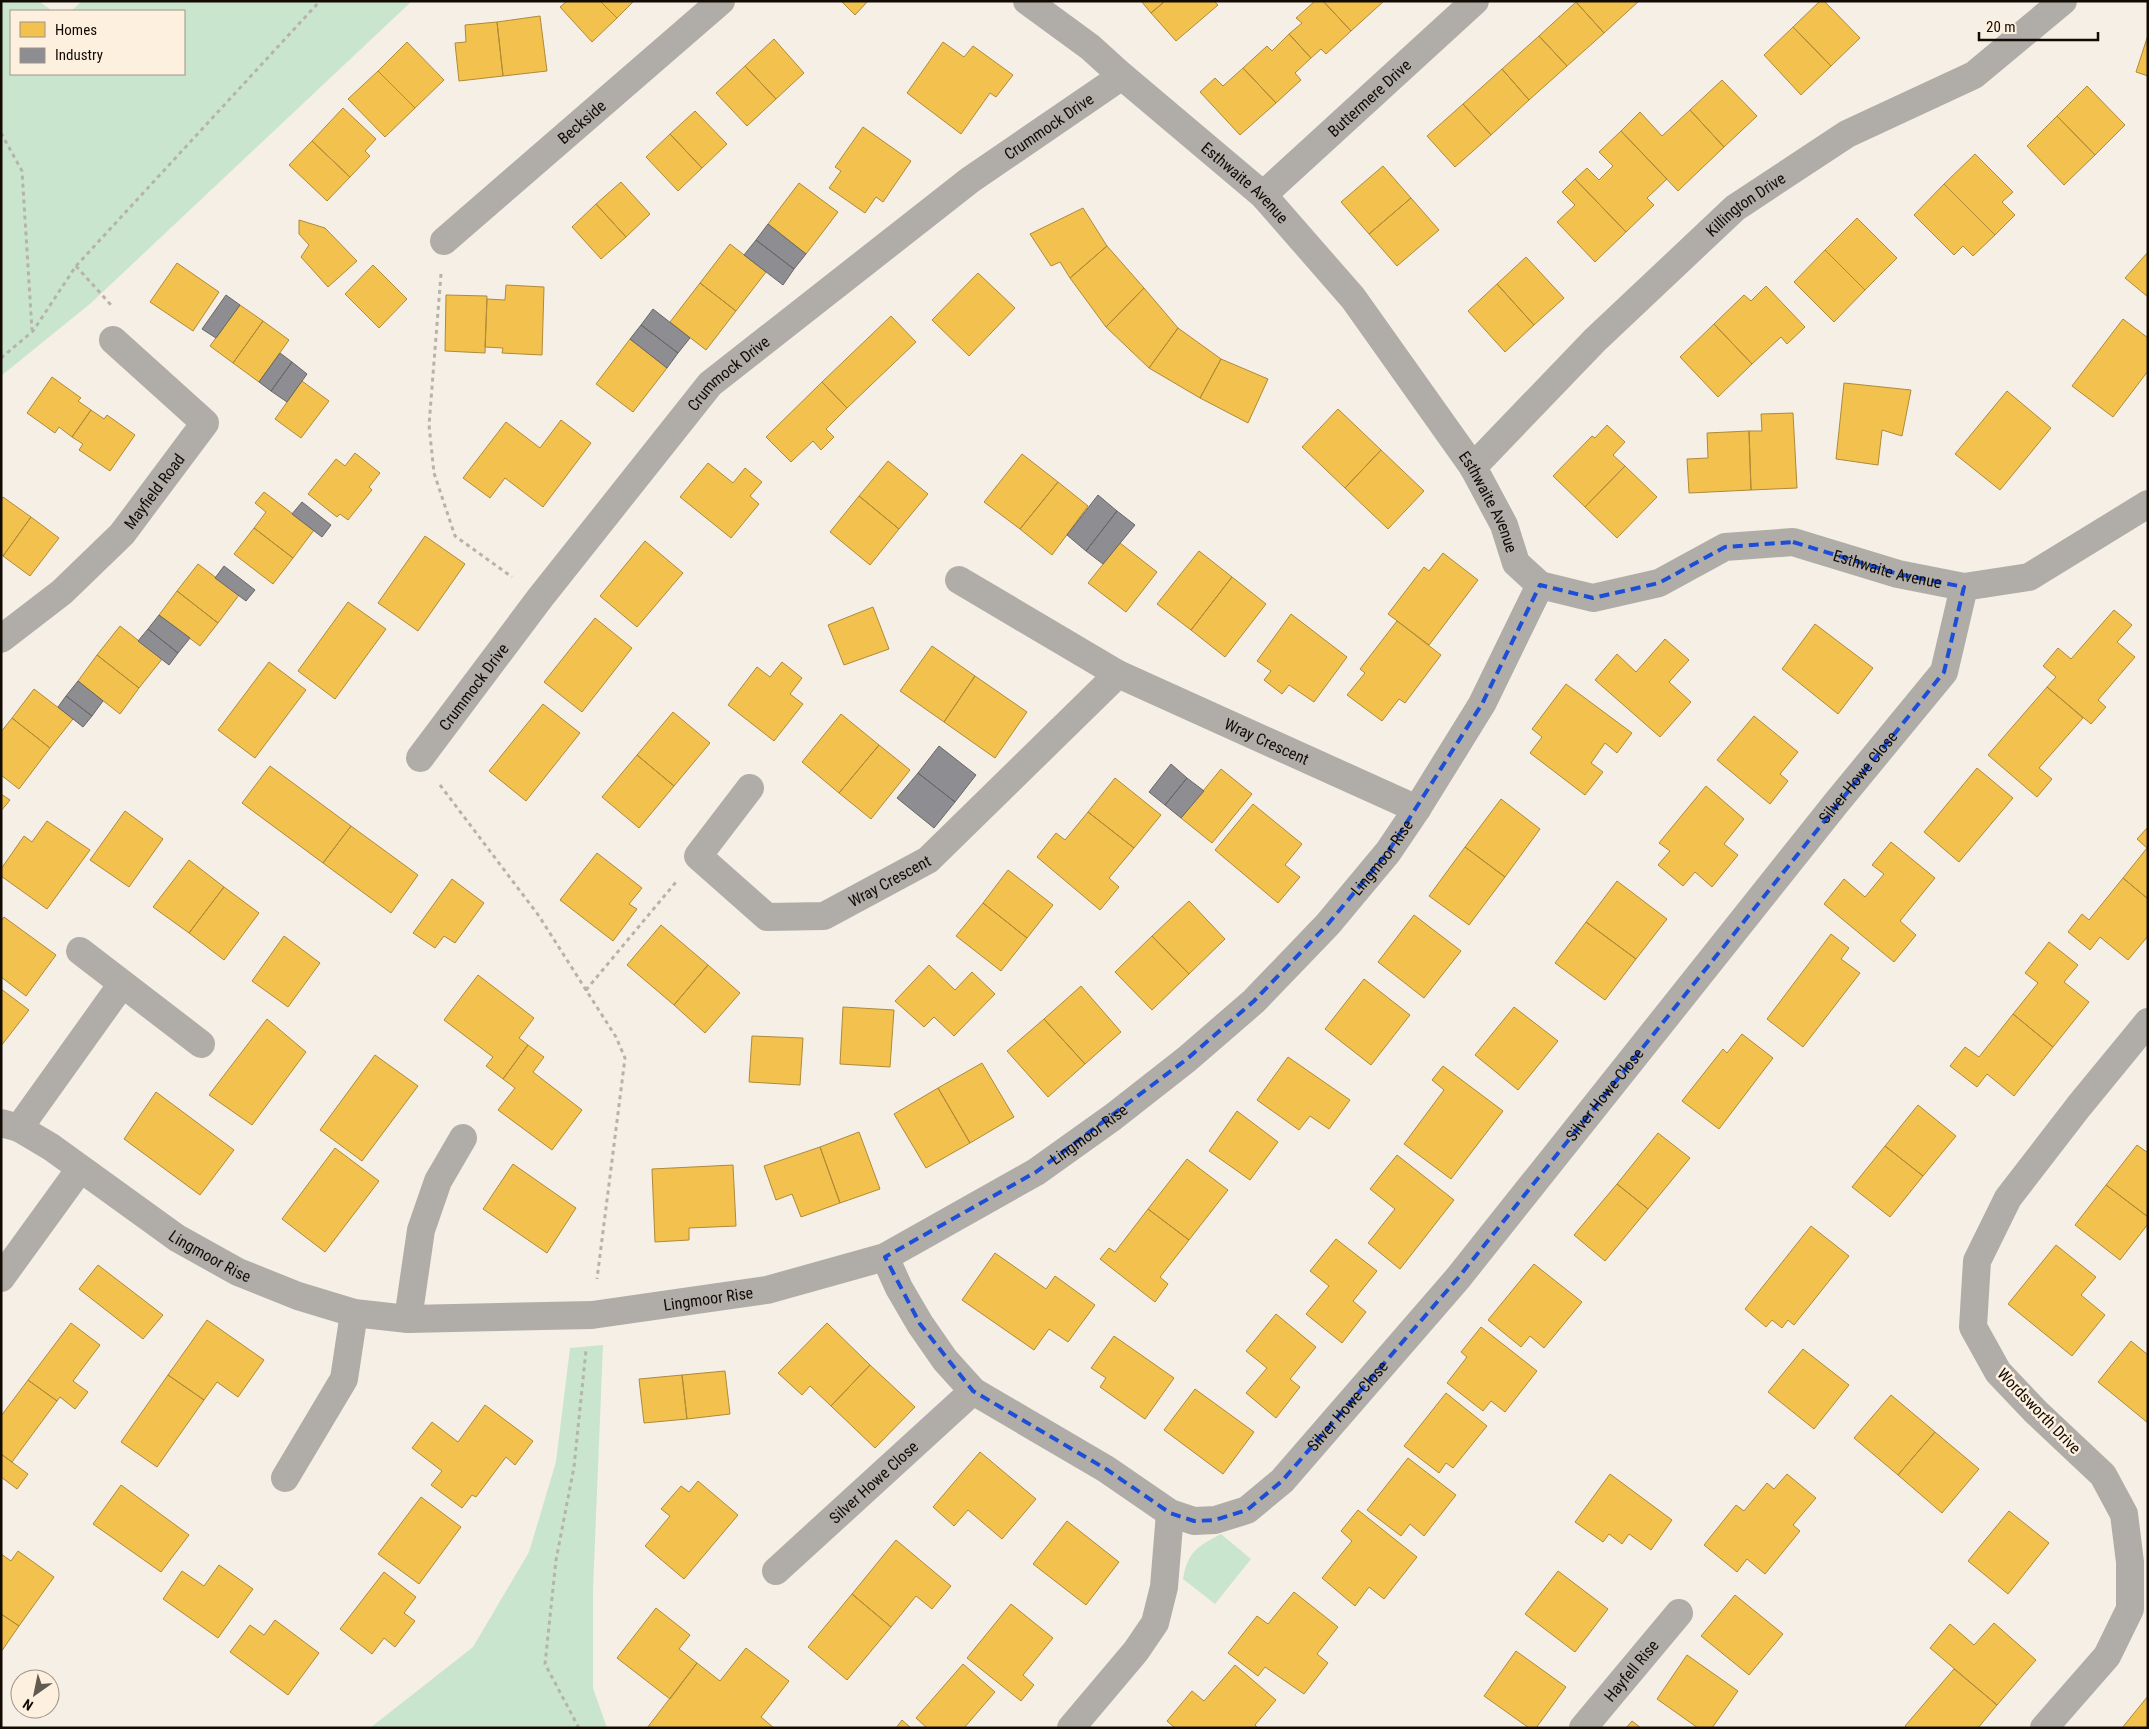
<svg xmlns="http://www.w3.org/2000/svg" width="2149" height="1729" font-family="'Roboto Condensed',sans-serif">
<rect width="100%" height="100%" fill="#f6efe6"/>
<!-- green -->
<path fill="#cae5ce" d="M1 1H39L52 11H11V74H184V11H71L82 1H412L91 303 1 376Z
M603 1345 593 1590V1688L607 1728H370L473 1647 529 1552 556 1462 570 1348Z
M1221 1534 1251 1559 1215 1604 1183 1579C1188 1551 1197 1547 1221 1534Z"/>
<!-- homes -->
<path fill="#f2c14e" stroke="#af8a38" d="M567 1H600L617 18 592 42 560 7Z
M600 1H634L617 18Z
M841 1H868L855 15Z
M1141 1H1165L1151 13Z
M1165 1H1214L1218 5 1176 41 1151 13Z
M1315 1H1323L1351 31 1326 54 1321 49 1311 58 1289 34 1302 23 1296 18Z
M1323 1H1384L1351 31Z
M1578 1H1639L1604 33 1576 2Z
M1820 1H1824L1860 38 1831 66 1793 27Z
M1576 2 1604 33 1567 66 1539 36Z
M540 16 547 71 503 76 497 22Z
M497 22 503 76 459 81 455 43 466 42 465 25Z
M1793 27 1831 66 1801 95 1764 55Z
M1289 34 1311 58 1295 73 1301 80 1276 103 1243 68 1267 46 1272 51Z
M2148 35V76L2136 72Z
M1539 36 1567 66 1529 100 1502 69Z
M774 39 804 73 776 99 745 66Z
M407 42 444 80 415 108 378 71Z
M943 42 964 57 973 46 1013 75 996 97 990 93 961 134 907 93Z
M745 66 776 99 747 126 716 93Z
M1243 68 1276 103 1240 135 1200 92 1215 78 1223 86Z
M1502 69 1529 100 1491 135 1463 104Z
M378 71 415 108 385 137 348 99Z
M1722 80 1757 116 1724 147 1690 110Z
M2087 86 2125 125 2095 155 2057 116Z
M1463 104 1491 135 1455 167 1427 136Z
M343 108 376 139 365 151 370 156 350 177 312 141Z
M1690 110 1724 147 1678 191 1621 131 1640 112 1662 136Z
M695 111 727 144 702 168 670 134Z
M2057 116 2095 155 2064 185 2027 146Z
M863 127 911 161 883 202 876 197 865 213 829 188 841 171 835 167Z
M1621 131 1667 179 1647 198 1654 205 1626 232 1575 179 1587 168 1599 180 1613 166 1599 152Z
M670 134 702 168 678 191 646 157Z
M312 141 350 177 327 201 289 165Z
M1975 154 2013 192 2002 202 2015 215 1995 235 1944 184Z
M1383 166 1411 198 1369 234 1341 202Z
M1575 179 1626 232 1595 262 1557 222 1575 205 1562 192Z
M621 182 650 214 626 237 596 204Z
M799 183 838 212 806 254 768 224Z
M1944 184 1995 235 1973 256 1963 246 1954 255 1914 215Z
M1411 198 1439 230 1397 266 1369 234Z
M596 204 626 237 601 259 572 227Z
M1083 208 1107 246 1070 278 1060 262 1051 266 1030 234Z
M1857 218 1897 258 1865 290 1825 250Z
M299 220 325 228 357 261 328 287 301 257 309 245 299 234Z
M730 244 766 272 736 311 700 283Z
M1107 246 1144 288 1106 327 1070 278Z
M1825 250 1865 290 1834 322 1794 282Z
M2148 252V297L2125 278Z
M1526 257 1564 298 1534 325 1497 284Z
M177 263 219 292 193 331 150 302Z
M373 265 407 299 379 328 345 294Z
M978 273 1015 308 969 356 932 320Z
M700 283 736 311 706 350 670 322Z
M1497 284 1534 325 1505 352 1468 311Z
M506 285 544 287 542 355 502 353 503 348 485 347 487 299 505 300Z
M1766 286 1805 327 1787 344 1781 337 1752 364 1714 324 1744 295 1751 301Z
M1144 288 1178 328 1149 368 1106 327Z
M446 295 487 296 485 353 445 351Z
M240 305 263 321 233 363 210 346Z
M891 316 916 342 847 408 822 382Z
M2123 319 2148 338V371L2113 417 2072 386Z
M263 321 289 340 259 382 233 363Z
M1714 324 1752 364 1718 397 1680 357Z
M1178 328 1221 359 1200 398 1149 368Z
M630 339 667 368 633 412 596 384Z
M1221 359 1268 379 1248 423 1200 398Z
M52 377 81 398 78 401 91 410 72 437 59 427 55 433 27 413Z
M302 381 329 401 301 438 275 419Z
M822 382 847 408 826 429 834 437 821 450 813 441 791 462 766 437Z
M1844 383 1911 390 1902 436 1882 430 1878 465 1836 459Z
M2007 391 2051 428 2000 490 1955 454Z
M1338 409 1381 450 1345 488 1302 447Z
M91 410 104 419 107 415 135 435 110 471 79 450 83 444 72 437Z
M1793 413 1797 488 1751 490 1749 431H1762L1761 414Z
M561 420 591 443 543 507 505 478 490 498 463 478 506 422 540 448Z
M1607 425 1625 442 1613 455 1625 466 1585 507 1553 476 1592 436 1595 438Z
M1749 431 1751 490 1689 493 1687 459 1708 458 1707 433Z
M1381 450 1424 491 1388 529 1345 488Z
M355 453 380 473 369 487 372 490 348 520 340 514 337 517 308 494 336 459 345 466Z
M1022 454 1058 482 1020 529 984 502Z
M888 461 928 494 899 529 859 496Z
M708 463 733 483 745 468 762 482 750 496 759 504 731 538 680 497Z
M1625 466 1657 497 1617 538 1585 507Z
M1058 482 1088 506 1052 555 1020 529Z
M264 492 314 530 293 558 254 528 266 512 255 503Z
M859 496 899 529 870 565 830 532Z
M3 497 31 517 3 556 1 554V500Z
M31 517 59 538 30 576 3 556Z
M254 528 293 558 273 584 234 554Z
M425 536 465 564 418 631 378 603Z
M645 541 683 573 637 627 600 596Z
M1120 543 1157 572 1126 612 1088 583Z
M1199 551 1232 577 1191 630 1157 604Z
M1443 553 1478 580 1429 645 1388 614 1424 567 1429 571Z
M198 564 239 595 218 623 177 591Z
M1232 577 1266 604 1225 657 1191 630Z
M177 591 218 623 200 646 159 615Z
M348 602 386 629 335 699 298 671Z
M873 607 889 649 844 665 828 625Z
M2114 610 2132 625 2117 642 2135 657 2098 700 2106 707 2091 724 2047 687 2056 677 2043 666 2058 648 2071 659Z
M1291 614 1347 657 1314 702 1289 685 1282 694 1264 680 1271 671 1257 661Z
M595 618 632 648 582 712 544 682Z
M1397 621 1441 655 1405 703 1399 699 1382 721 1347 695 1365 673 1360 669Z
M1815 624 1873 668 1838 714 1782 669Z
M120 626 162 659 139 688 97 655Z
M1665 639 1689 660 1669 682 1691 702 1660 737 1595 680 1617 654 1636 672Z
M932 646 975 676 944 722 900 691Z
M97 655 139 688 120 714 78 681Z
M269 662 306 690 255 758 218 730Z
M782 662 802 678 790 694 803 704 774 741 728 705 757 667 770 677Z
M975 676 1027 712 995 758 944 722Z
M1566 684 1632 733 1617 753 1605 743 1591 763 1603 772 1585 795 1530 753 1542 737 1532 729Z
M2047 687 2083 718 2039 768 2052 779 2037 797 1988 755Z
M34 689 73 719 50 748 12 718Z
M543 704 580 733 526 801 489 771Z
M673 712 710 743 674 786 637 755Z
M841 714 879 745 839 793 802 762Z
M1754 716 1798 752 1780 774 1788 781 1770 804 1717 760Z
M12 718 50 748 19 789 1 775V732Z
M879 745 910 770 871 819 839 793Z
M637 755 674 786 639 828 602 797Z
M270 766 351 826 323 863 242 803Z
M1977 768 2013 798 1959 862 1924 832Z
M1221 769 1252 794 1212 843 1181 818Z
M1115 778 1161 815 1134 848 1088 812Z
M1706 786 1744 819 1724 844 1738 855 1712 887 1695 872 1683 886 1658 865 1670 851 1659 843Z
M1 794 10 800 1 811Z
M1501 799 1540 829 1505 877 1465 847Z
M1253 804 1302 844 1285 865 1300 877 1278 903 1215 850Z
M125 811 163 839 129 887 90 860Z
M1088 812 1134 848 1109 878 1119 887 1100 910 1037 857 1056 833 1065 840Z
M47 821 90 850 47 909 1 876V869L24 836 32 842Z
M351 826 418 875 391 913 323 863Z
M2148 827V899L2123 878 2147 848 2137 839Z
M1891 842 1935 878 1900 921 1916 935 1894 962 1824 904 1844 879 1865 897 1884 874 1872 865Z
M1465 847 1505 877 1469 925 1429 896Z
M597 853 642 888 629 904 637 909 613 941 560 900Z
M189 860 224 887 189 933 153 907Z
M1008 870 1053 905 1027 938 983 903Z
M2123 878 2148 899V936L2128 960 2100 937 2090 950 2068 932 2082 914 2089 920Z
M452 879 484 903 455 943 444 936 435 948 413 933Z
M1617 881 1667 919 1636 959 1586 922Z
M224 887 259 913 224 960 189 933Z
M1189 901 1225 939 1189 974 1152 936Z
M983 903 1027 938 1001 971 956 936Z
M1414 915 1461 951 1424 998 1378 962Z
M4 917 56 955 26 996 1 977V921Z
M1586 922 1636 959 1605 1000 1555 963Z
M661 925 708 965 674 1005 627 965Z
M1831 934 1849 948 1841 959 1860 973 1803 1047 1767 1019Z
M284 936 320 963 288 1007 252 981Z
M1152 936 1189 974 1152 1010 1115 972Z
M2049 942 2078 965 2064 982 2089 1002 2053 1047 2013 1014 2038 983 2025 973Z
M708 965 740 993 705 1033 674 1005Z
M929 965 955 990 972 972 995 994 954 1036 934 1017 924 1027 895 1001Z
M478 975 534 1018 519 1038 528 1045 503 1079 486 1066 493 1057 444 1020Z
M1364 979 1410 1015 1371 1065 1325 1029Z
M1081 986 1121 1032 1085 1064 1044 1019Z
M1 989 29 1010 1 1046Z
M843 1007 894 1010 890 1067 840 1064Z
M1514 1007 1558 1041 1518 1090 1475 1055Z
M2013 1014 2053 1047 2014 1096 1987 1074 1977 1087 1950 1066 1965 1047 1979 1057Z
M267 1019 306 1052 252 1125 209 1095Z
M1044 1019 1085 1064 1048 1097 1007 1051Z
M1742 1034 1773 1058 1719 1129 1682 1101 1723 1049 1727 1053Z
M752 1036 803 1038 800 1085 749 1082Z
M528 1045 544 1057 533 1072 582 1110 552 1150 498 1110 515 1088 503 1079Z
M375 1055 418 1086 362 1161 320 1130Z
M1288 1057 1350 1100 1329 1129 1310 1116 1299 1130 1257 1100Z
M982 1063 1014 1117 970 1143 938 1088Z
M1443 1066 1503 1111 1451 1179 1404 1144 1444 1090 1432 1080Z
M938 1088 970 1143 926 1168 894 1114Z
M156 1092 234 1150 200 1195 124 1139Z
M1918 1105 1956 1136 1923 1176 1885 1146Z
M1237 1111 1278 1142 1250 1180 1209 1151Z
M859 1132 880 1189 840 1203 820 1147Z
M1658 1133 1690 1158 1648 1209 1617 1184Z
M2137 1145 2148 1153V1217L2106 1185Z
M1885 1146 1923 1176 1890 1217 1852 1187Z
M820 1147 840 1203 801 1217 792 1194 776 1200 764 1166Z
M335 1148 379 1181 325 1252 282 1219Z
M1397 1155 1454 1200 1400 1269 1368 1243 1395 1209 1370 1189Z
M1187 1159 1228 1190 1189 1240 1148 1209Z
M513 1164 576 1208 547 1253 483 1209Z
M733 1165 736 1226 689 1228V1240L655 1242 652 1169Z
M1617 1184 1648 1209 1605 1261 1574 1235Z
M2106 1185 2148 1217V1224L2120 1260 2075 1225Z
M1148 1209 1189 1240 1160 1277 1168 1284 1155 1302 1100 1259 1109 1248 1115 1252Z
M1811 1226 1849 1256 1794 1325 1788 1320 1782 1328 1772 1320 1766 1327 1745 1309Z
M1336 1239 1377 1271 1353 1301 1366 1312 1342 1343 1306 1314 1329 1286 1310 1271Z
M2056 1245 2096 1277 2081 1295 2105 1315 2072 1356 2008 1304Z
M995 1253 1046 1289 1055 1276 1095 1305 1068 1342 1049 1329 1034 1350 962 1300Z
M1534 1264 1582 1302 1544 1348 1530 1336 1521 1347 1488 1320Z
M98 1265 163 1315 143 1339 79 1289Z
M1276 1314 1316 1347 1290 1379 1300 1387 1276 1418 1246 1393 1267 1368 1246 1351Z
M207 1320 264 1360 238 1397 217 1382 204 1400 168 1375Z
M71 1323 100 1345 73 1381 88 1392 75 1409 60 1397 57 1401 28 1380Z
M827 1323 870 1365 831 1406 810 1386 802 1395 778 1373Z
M1481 1327 1537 1371 1505 1412 1491 1401 1483 1411 1447 1383 1467 1357 1461 1352Z
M1114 1336 1174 1378 1145 1419 1100 1387 1106 1378 1091 1368Z
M2131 1341 2148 1355V1423L2098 1382Z
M1803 1349 1849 1385 1814 1429 1768 1392Z
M870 1365 915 1407 875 1448 831 1406Z
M725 1371 730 1414 687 1419 682 1375Z
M168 1375 204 1400 157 1467 121 1442Z
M682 1375 687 1419 644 1423 639 1379Z
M28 1380 57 1401 12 1462 1 1454V1416Z
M1195 1389 1254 1432 1223 1474 1164 1430Z
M1446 1393 1487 1426 1453 1468 1446 1463 1439 1473 1404 1446Z
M1891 1395 1935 1432 1898 1475 1854 1438Z
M485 1405 533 1441 515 1465 506 1457 476 1497 472 1495 462 1508 431 1485 442 1471 412 1448 432 1422 458 1442Z
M1935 1432 1979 1469 1942 1513 1898 1475Z
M980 1452 1036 1499 1002 1539 968 1510 954 1526 933 1507Z
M1 1454 28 1474 17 1489 1 1477Z
M1408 1458 1456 1495 1424 1536 1410 1524 1401 1536 1367 1510Z
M1610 1474 1672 1520 1651 1550 1629 1534 1622 1544 1609 1534 1603 1542 1575 1522Z
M1787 1474 1816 1498 1793 1525 1800 1531 1765 1574 1747 1559 1737 1572 1704 1545 1736 1505 1744 1511 1767 1483 1774 1489Z
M698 1481 738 1515 684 1579 645 1546 670 1516 661 1509 681 1486 689 1492Z
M121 1485 189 1535 161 1572 93 1524Z
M421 1497 461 1527 419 1584 378 1554Z
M1358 1510 1417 1557 1384 1599 1369 1587 1355 1606 1322 1578 1352 1541 1341 1531Z
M2009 1511 2049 1543 2008 1594 1968 1561Z
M1067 1521 1119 1562 1086 1605 1033 1564Z
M896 1540 951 1586 932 1609 916 1596 891 1627 852 1594Z
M18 1551 54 1577 19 1626 1 1614V1554L11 1561Z
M219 1565 253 1589 218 1638 163 1599 182 1571 204 1586Z
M1558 1571 1608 1609 1575 1652 1525 1614Z
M384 1572 416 1597 404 1613 415 1621 395 1647 384 1638 372 1654 340 1629Z
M1294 1592 1338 1627 1317 1654 1328 1663 1304 1694 1265 1667 1258 1676 1228 1653 1257 1616 1268 1624Z
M852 1594 891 1627 847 1680 808 1647Z
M1735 1595 1783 1634 1749 1675 1701 1636Z
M1011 1604 1053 1638 1023 1675 1034 1685 1021 1701 967 1658Z
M656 1608 690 1635 679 1649 697 1663 670 1699 617 1658Z
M1 1614 19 1626 1 1652Z
M275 1620 319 1653 288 1695 230 1652 250 1625 264 1635Z
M1994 1623 2036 1660 1997 1705 1930 1648 1950 1624 1974 1645Z
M746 1648 789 1681 761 1717 774 1728H647L697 1663 720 1681Z
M1516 1651 1566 1687 1536 1728H1529L1484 1696Z
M1687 1655 1738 1691 1712 1728H1698L1657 1699Z
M963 1664 995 1692 964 1728H927L916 1718Z
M1235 1665 1276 1700 1255 1725 1258 1728H1175L1167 1721 1192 1691 1204 1701Z
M1954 1669 1997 1705 1978 1728H1907L1905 1726Z
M2148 1696V1728H2122Z
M902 1720 911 1728H896Z
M1632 1721 1641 1728H1626Z"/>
<!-- industry -->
<path fill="#8d8d92" stroke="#686667" d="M768 224 806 254 794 269 756 240Z
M756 240 794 269 783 285 744 255Z
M226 295 240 305 216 338 202 329Z
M653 309 690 338 678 353 641 325Z
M641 325 678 353 667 368 630 339Z
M280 353 292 362 271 391 259 382Z
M292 362 307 374 287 402 271 391Z
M1098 495 1117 511 1086 551 1067 535Z
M302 502 331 525 322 537 292 514Z
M1117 511 1135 525 1103 564 1086 551Z
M224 566 255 590 246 601 215 578Z
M159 615 190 638 178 653 148 629Z
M148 629 178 653 169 665 138 641Z
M78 681 103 701 92 716 66 696Z
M66 696 92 716 83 727 58 707Z
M939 746 976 775 955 802 918 773Z
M1171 764 1187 778 1165 805 1149 792Z
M918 773 955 802 934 828 897 798Z
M1187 778 1204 791 1181 818 1165 805Z"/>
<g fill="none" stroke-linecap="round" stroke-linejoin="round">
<!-- path -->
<path stroke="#b6b3ac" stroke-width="3" stroke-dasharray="4 4" stroke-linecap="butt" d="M1 133 22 171 32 330
M76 266 111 305
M441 274 429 425 434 473 455 536 512 577
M1 358 33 331 76 266 320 1
M440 785 539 916 616 1037 625 1058 597 1279
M586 990 676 882
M579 1728 545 1664 556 1560 574 1467 586 1350"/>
<!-- street -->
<g stroke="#b0ada8" stroke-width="28">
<path id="s1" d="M1027 1 1090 47 1122 76 1263 195 1353 298 1473 467 1504 525 1516 563 1540 585 1593 598 1659 583 1725 547 1793 542 1898 574 1964 587 2029 577 2148 504"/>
<path id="s2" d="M1263 195 1475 1"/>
<path id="s3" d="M444 241 721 1"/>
<path id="s4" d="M1473 467 1595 340 1735 208 1847 134 1974 75 2063 1"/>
<path d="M959 580 1118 674"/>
<path id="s5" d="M1 639 62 592 122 534 205 423 113 340"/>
<path id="s6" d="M420 758 540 598 710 384 970 180 1122 76"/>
<path id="s7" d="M750 788 698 856 767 917 824 916 928 860 1118 674 1417 809"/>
<path d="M80 951 201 1044"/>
<path id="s8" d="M1 1123 19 1128 51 1147 177 1238 238 1272 298 1296 354 1313 408 1319 592 1315 767 1290 885 1257 1036 1172 1113 1117 1187 1059 1254 1001 1328 924 1388 852 1417 809 1482 704 1540 585"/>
<path d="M19 1128 122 984"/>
<path id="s9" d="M885 1257 899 1288 920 1324 945 1360 973 1391 1106 1469 1170 1513 1194 1521 1215 1520 1247 1510 1282 1481 1458 1278 1837 802 1944 672 1964 587"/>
<path d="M1 1278 80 1169"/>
<path d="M408 1319 421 1230 438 1181 463 1138"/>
<path d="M285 1478 344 1379 354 1313"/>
<path id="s10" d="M776 1571 973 1391"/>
<path d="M1071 1728 1136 1651 1155 1623 1164 1587 1170 1513"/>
<path id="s11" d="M1583 1728 1679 1613"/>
<path d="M2044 1728 2107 1656 2130 1609V1562L2124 1514 2103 1475 2036 1412 1998 1372 1973 1327 1977 1261 2008 1198 2079 1106 2148 1022"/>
</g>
</g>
<!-- marked area -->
<path fill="none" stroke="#1d4ed8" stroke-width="4" stroke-dasharray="10 6" stroke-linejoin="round" d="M1793 542 1898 574 1964 587 1944 672 1458 1278 1282 1481 1247 1510 1215 1520 1194 1521 1170 1513 1106 1469 973 1391 920 1324 885 1257 1036 1172 1187 1059 1254 1001 1328 924 1388 852 1482 704 1540 585 1593 598 1659 583 1725 547Z"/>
<g text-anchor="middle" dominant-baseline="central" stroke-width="5" stroke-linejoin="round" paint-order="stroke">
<!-- street labels -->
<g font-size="16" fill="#120b03" stroke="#fdf0df">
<text stroke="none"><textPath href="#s2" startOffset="144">Buttermere Drive</textPath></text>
<text stroke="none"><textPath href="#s3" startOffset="182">Beckside</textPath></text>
<text stroke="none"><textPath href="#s6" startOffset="899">Crummock Drive</textPath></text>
<text stroke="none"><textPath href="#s1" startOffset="284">Esthwaite Avenue</textPath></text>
<text stroke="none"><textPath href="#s4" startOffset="379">Killington Drive</textPath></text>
<text stroke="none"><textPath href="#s6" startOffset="494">Crummock Drive</textPath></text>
<text stroke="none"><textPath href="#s5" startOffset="214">Mayfield Road</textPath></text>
<text stroke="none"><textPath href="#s1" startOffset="688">Esthwaite Avenue</textPath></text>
<text stroke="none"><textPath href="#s1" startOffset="1152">Esthwaite Avenue</textPath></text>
<text stroke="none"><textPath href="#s6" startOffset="89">Crummock Drive</textPath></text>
<text stroke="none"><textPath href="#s7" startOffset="782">Wray Crescent</textPath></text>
<text stroke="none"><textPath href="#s9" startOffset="1428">Silver Howe Close</textPath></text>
<text stroke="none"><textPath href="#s8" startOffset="1585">Lingmoor Rise</textPath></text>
<text stroke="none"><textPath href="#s7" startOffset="309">Wray Crescent</textPath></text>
<text stroke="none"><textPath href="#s9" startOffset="1022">Silver Howe Close</textPath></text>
<text stroke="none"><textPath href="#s8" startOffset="1180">Lingmoor Rise</textPath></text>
<text stroke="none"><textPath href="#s8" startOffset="249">Lingmoor Rise</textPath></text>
<text stroke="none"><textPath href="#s8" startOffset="760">Lingmoor Rise</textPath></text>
<text stroke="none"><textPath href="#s9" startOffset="618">Silver Howe Close</textPath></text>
<text transform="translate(2039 1411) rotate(46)">Wordsworth Drive</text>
<text stroke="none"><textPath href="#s10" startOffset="132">Silver Howe Close</textPath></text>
<text stroke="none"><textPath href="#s11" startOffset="75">Hayfell Rise</textPath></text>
</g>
</g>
<!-- border -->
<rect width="2149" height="1729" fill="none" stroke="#120b03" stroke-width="5"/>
<!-- legend -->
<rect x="10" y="10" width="175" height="65" fill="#fdf0df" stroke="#9f9487"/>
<rect x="20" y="22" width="25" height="15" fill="#f2c14e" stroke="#9f9487"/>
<text x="55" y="35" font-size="15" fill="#120b03">Homes</text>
<rect x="20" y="48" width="25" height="15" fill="#8d8d92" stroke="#9f9487"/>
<text x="55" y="60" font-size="15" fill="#120b03">Industry</text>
<!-- north arrow -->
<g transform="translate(35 1694) rotate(213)"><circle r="24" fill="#fdf0df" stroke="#9f9487"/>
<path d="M0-4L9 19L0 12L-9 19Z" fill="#625b52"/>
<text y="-8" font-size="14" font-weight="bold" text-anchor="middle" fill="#120b03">N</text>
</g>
<!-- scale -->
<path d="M1979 32v8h119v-8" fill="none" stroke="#120b03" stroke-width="2.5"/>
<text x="1986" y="32" font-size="15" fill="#120b03" stroke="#fdf0df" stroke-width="4" paint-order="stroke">20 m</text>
</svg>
